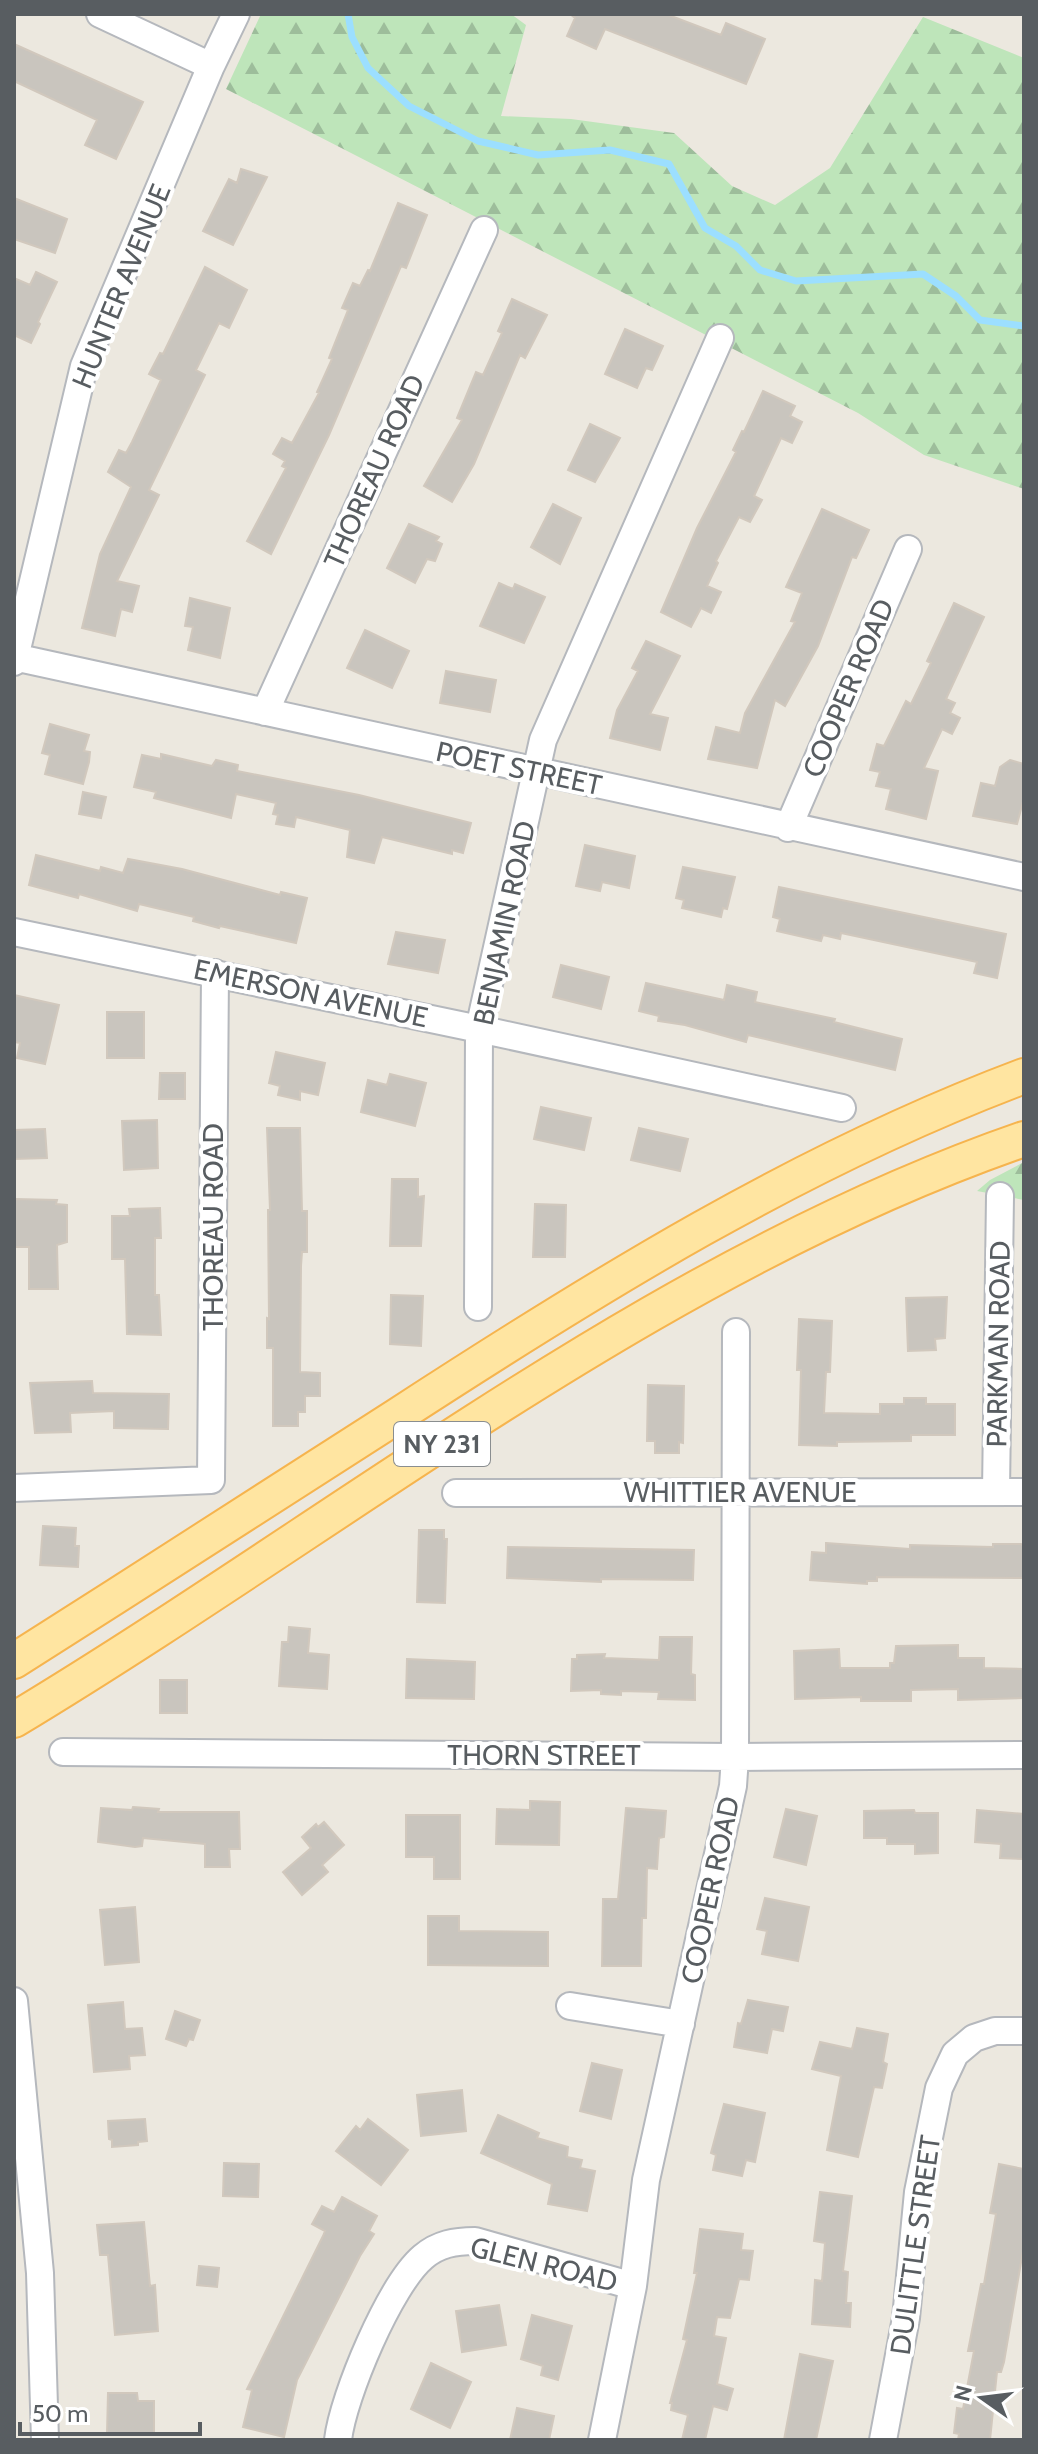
<svg xmlns="http://www.w3.org/2000/svg" width="1038" height="2454" font-family="Cabin,sans-serif">
<defs>
<pattern id="forest-firs" width="22" height="20" patternUnits="userSpaceOnUse" patternTransform="scale(2)"><rect width="22" height="20" fill="#bee5ba"/><path d="M5 1l3.5 6h-7zM16 11l3.5 6h-7z" fill="#9dbd9b"/></pattern>
</defs>
<rect width="100%" height="100%" fill="#ece8df"/>
<!-- forest -->
<path fill="url(#forest-firs)" d="M261 14H511L526 25 501 116 571 119 674 133 732 186 775 205 830 168 923 17 1024 58V489L924 455 858 413 226 89Z
M1024 1162V1200L977 1191 990 1180Z"/>
<g fill="none" stroke-linecap="round" stroke-linejoin="round">
<!-- stream -->
<path stroke="#9cdfff" stroke-width="7" d="M348 14 352 37 368 68 409 106 478 141 538 155 610 150 669 164 705 228 736 246 760 270 796 281 923 274 956 296 980 320 1024 326"/>
</g>
<!-- building -->
<path fill="#c9c5be" stroke="#d1c8bd" stroke-width="2" d="M570 14H666L721 35 726 23 765 39 746 84 605 29 596 49 567 36 575 18Z
M14 44 143 102 116 159 85 145 97 120 14 81Z
M241 169 267 177 233 245 203 231 229 179 237 183Z
M14 198 67 219 55 253 14 239Z
M398 203 427 215 406 268 401 266 329 435 271 554 247 541 286 468 282 466 285 461 273 454 282 438 292 443 319 393 317 392 332 359 329 358 348 310 342 308 353 283 360 286 368 270 370 271Z
M205 267 247 290 229 328 219 323 196 370 205 375 149 490 159 495 117 581 139 586 132 612 121 609 115 636 82 628 100 554 131 487 108 472 119 450 126 453 132 442 161 380 149 374 160 353 163 354Z
M36 272 57 282 38 322 40 324 31 343 14 335V278L30 285Z
M512 299 547 315 525 358 520 355 474 464 452 502 424 486 462 420 457 418 476 372 483 375 502 333 498 331Z
M625 329 663 346 652 370 646 368 637 388 605 374Z
M763 391 795 406 790 416 802 422 792 443 781 438 754 496 762 500 750 522 739 517 716 561 718 563 707 586 721 592 711 613 701 608 691 627 661 612 697 528 736 452 733 450 742 431 744 432Z
M590 424 620 438 595 482 568 470Z
M553 504 581 518 560 564 531 547Z
M822 509 869 530 856 558 852 557 818 646 785 706 775 700 757 768 708 759 716 727 740 733 745 713 795 622 791 621 802 593 786 587Z
M409 524 439 537 436 541 442 544 435 561 427 559 415 583 387 568Z
M499 583 513 589 515 584 545 597 524 643 480 626Z
M190 598 230 608 220 658 188 650 193 627 185 626Z
M954 603 984 617 946 699 955 703 950 713 960 718 952 734 942 729 924 768 938 771 926 819 886 809 891 789 876 786 880 772 870 770 877 744 884 746 906 701 911 704 931 663 927 661Z
M365 630 409 651 392 688 347 668Z
M646 641 680 656 650 714 668 718 660 750 610 738 617 710 638 671 632 668Z
M446 671 496 680 490 712 440 703Z
M50 724 89 735 84 751 90 752 89 762 83 784 45 774 50 755 42 753Z
M161 754 212 766 216 760 238 765 237 771 359 795 471 823 463 853 452 850V854L382 837 374 863 347 857 350 830 296 817 294 827 276 824 278 815 273 814 276 803 236 794 231 818 154 798 156 792 134 787 142 755 161 759Z
M1010 760 1024 764V798L1017 824 973 816 981 783 995 786 1000 767Z
M83 792 106 797 101 818 79 814Z
M585 845 635 856 629 888 602 882 600 891 576 886Z
M36 855 100 871 101 867 123 873 128 859 182 869 280 895 281 892 307 898 296 943 220 926 219 928 193 921 194 917 139 904 137 911 79 894 78 898 29 885Z
M683 867 735 877 727 909 723 908 721 917 682 908 684 900 676 898Z
M779 887 1006 934 997 978 974 973 977 962 841 933 840 939 823 935 821 941 777 931 780 919 773 917Z
M396 932 445 940 438 973 388 964Z
M561 965 609 977 601 1009 553 997Z
M646 983 724 1000 727 985 757 992 755 1002 835 1019 834 1022 902 1039 895 1070 748 1035 746 1042 685 1025 658 1021 659 1016 639 1011Z
M14 995 59 1005 45 1064 17 1058 20 1043 14 1042Z
M107 1012H144V1058H107Z
M276 1052 325 1063 318 1095 300 1091V1100L278 1095 280 1086 269 1083Z
M160 1073H185V1099H159Z
M390 1074 426 1083 415 1126 361 1112 368 1080 387 1085Z
M541 1107 591 1118 584 1150 534 1139Z
M157 1120 158 1168 124 1170 122 1121Z
M267 1128H300L302 1211H307V1252H302L301 1266 300 1372 320 1373V1396H305V1412H298V1426H273V1348H267V1318L269 1319 268 1210H270Z
M639 1128 688 1139 680 1171 631 1160Z
M45 1129 47 1158 14 1159V1130Z
M392 1179H418V1197L424 1196 421 1246H390Z
M15 1199 57 1200 56 1204 67 1205V1242L57 1245 58 1289H29V1247H14Z
M535 1204 566 1205 565 1257H533Z
M160 1208 161 1238H155V1295H159L161 1335 127 1334 125 1259H112V1216H130L129 1209Z
M391 1295 423 1296 421 1346 390 1344Z
M947 1297 945 1338 935 1339 936 1350 908 1351 906 1298Z
M799 1319 832 1321 830 1372H826L824 1413 880 1414V1404H904V1398H926V1404H955V1435H911V1441L837 1442V1446L799 1445 801 1370H797Z
M92 1381 93 1393 169 1394 168 1429 114 1428V1411L70 1413 71 1432 35 1433 30 1383Z
M648 1385 684 1386 683 1443 679 1442V1453H655V1441H647Z
M43 1526 76 1528 75 1546H79L78 1567 40 1565Z
M419 1530H444V1539H447L445 1603 417 1602Z
M826 1543 910 1549V1545L993 1547V1544H1021L1024 1547V1578L877 1577V1581H867V1584L810 1580 812 1552 826 1553Z
M508 1547 694 1550 693 1580 601 1579V1582L507 1578Z
M289 1627 310 1629 308 1653 329 1655 327 1689 279 1686 282 1642H288Z
M660 1637H692L691 1674 695 1675V1700L658 1699 659 1692 621 1691V1695L601 1694V1690L571 1691 572 1659H577V1655L605 1654 604 1658 659 1660Z
M958 1645V1658H984V1668L1024 1669V1698L958 1700V1689L911 1690V1701H861V1697L795 1699 794 1651 839 1649 840 1668H890V1663H894L896 1646Z
M407 1659 475 1662 474 1699 406 1698Z
M160 1680H187V1713H160Z
M530 1801 560 1802 559 1845 496 1844 497 1809 530 1810Z
M133 1807 159 1809 158 1812H239L240 1849H229L230 1867H205V1844L143 1838 142 1846 135 1847 98 1842 101 1808 132 1810Z
M626 1808 666 1811 664 1837 659 1838 657 1869 647 1868 646 1918H642L641 1966H602L603 1899H618Z
M786 1809 817 1816 806 1865 774 1857Z
M914 1810 915 1813H938V1853L915 1854V1844H887V1838H864V1811Z
M977 1810 1024 1814 1023 1859 1000 1858 1001 1844 975 1842Z
M406 1815H460V1879H434V1857H406Z
M324 1822 344 1845 322 1865 328 1872 302 1895 283 1872 311 1848 302 1837 316 1824 318 1827Z
M765 1898 809 1907 798 1961 762 1954 767 1931 757 1929Z
M135 1907 139 1962 105 1965 100 1910Z
M428 1916H459V1931L548 1932V1966L428 1965Z
M748 2000 788 2007 783 2031 772 2029 767 2053 734 2047 738 2023 741 2024Z
M123 2002 125 2029 142 2028 145 2055 129 2056 130 2069 94 2072 88 2005Z
M175 2011 200 2020 193 2040 189 2039 186 2046 166 2039Z
M857 2028 888 2034 883 2062 887 2064 882 2088 874 2087 858 2157 827 2150 841 2076 812 2069 820 2042 852 2049Z
M592 2063 622 2070 611 2119 580 2111Z
M462 2090 466 2131 421 2136 417 2095Z
M724 2104 765 2113 755 2162 746 2160 742 2176 713 2170 716 2155 711 2153Z
M498 2115 539 2133 537 2138 568 2147 567 2157 582 2160 580 2168 595 2171 587 2211 548 2204 552 2184 481 2153Z
M145 2119 147 2141 138 2142V2145L112 2147V2140L109 2139 108 2121Z
M368 2119 408 2150 381 2185 336 2151 356 2126 360 2130Z
M224 2163 259 2164 258 2197 223 2196Z
M999 2164 1024 2169V2245L1004 2362 1001 2372H997L990 2440H958L959 2434 954 2433 957 2408 963 2409 974 2351H968L981 2284H984L996 2214 990 2213Z
M820 2192 852 2196 843 2271 848 2272 846 2303H851L850 2327 812 2324 815 2280 822 2281 825 2243 814 2241Z
M342 2197 377 2216 369 2231 374 2234 360 2256 297 2380 284 2437 243 2427 252 2390 247 2389 323 2236 325 2231 312 2224 322 2206 334 2212Z
M144 2222 150 2286 155 2285 158 2331 115 2335 108 2255H100L97 2225Z
M700 2229 743 2234 741 2250 753 2251 749 2280 739 2279 730 2318 717 2317 714 2336 726 2338 717 2384 733 2389 727 2410 713 2406 705 2440H682L688 2415 671 2410 672 2403H670L687 2340 683 2339 697 2273H694Z
M199 2266 219 2268 217 2287 197 2285Z
M499 2305 506 2345 462 2352 456 2311Z
M532 2315 572 2326 558 2380 541 2375 543 2366 521 2359Z
M800 2354 833 2361 816 2440H784Z
M431 2363 471 2382 450 2428 411 2409Z
M108 2393H137L138 2401H154V2435L107 2434Z
M517 2408 554 2416 549 2440H510Z"/>
<g fill="none" stroke-linecap="round" stroke-linejoin="round">
<defs>
<path id="minor" d="M100 14 211 66
M14 657 1024 877
M14 662 84 366 211 66 236 14
M265 712 484 230
M788 828 908 549
M14 932 479 1029 842 1108
M478 1307 479 1029 543 740 720 338
M14 1488 211 1480 215 973
M996 1492 1000 1196
M456 1493 1024 1492
M63 1752 735 1757 1024 1755
M14 2001 40 2273 45 2440
M570 2006 681 2024
M338 2440C343 2396 390 2285 423 2257 438 2244 455 2241 475 2241L633 2286
M602 2440 633 2286 646 2180 733 1786 735 1757 736 1332
M883 2440 906 2318 918 2192 939 2088 955 2054 974 2038 995 2031H1024"/>
<path id="major" d="M14 1661C142 1580 269 1498 397 1416 597 1286 800 1160 1024 1076
M14 1720C344 1521 656 1266 1024 1139"/>
</defs>
<!-- minor casing -->
<use href="#minor" stroke="#b5b8bd" stroke-width="30"/>
<!-- major casing -->
<use href="#major" stroke="#f6b44e" stroke-width="38"/>
<!-- minor -->
<use href="#minor" stroke="#fff" stroke-width="26"/>
<!-- major -->
<use href="#major" stroke="#ffe5a1" stroke-width="34"/>
</g>
<g text-anchor="middle" dominant-baseline="central" stroke-width="8" stroke-linejoin="round" paint-order="stroke">
<!-- shield labels -->
<rect fill="#fff" stroke="#8a8e90" stroke-width="2" x="394" y="1422" width="96" height="44" rx="6"/>
<g font-size="26" font-weight="bold" fill="#585d61">
<text x="442" y="1444">NY 231</text>
</g>
<!-- street labels -->
<g font-size="28" fill="#585d61" stroke="#fff">
<text transform="translate(121 286) rotate(-68)">HUNTER AVENUE</text>
<text transform="translate(374 471) rotate(-66)">THOREAU ROAD</text>
<text transform="translate(848 688) rotate(-67)">COOPER ROAD</text>
<text transform="translate(519 768) rotate(12)">POET STREET</text>
<text transform="translate(504 923) rotate(-78)">BENJAMIN ROAD</text>
<text transform="translate(311 993) rotate(12)">EMERSON AVENUE</text>
<text transform="translate(213 1227) rotate(-90)">THOREAU ROAD</text>
<text transform="translate(998 1344) rotate(-89)">PARKMAN ROAD</text>
<text x="740" y="1492">WHITTIER AVENUE</text>
<text x="544" y="1755">THORN STREET</text>
<text transform="translate(710 1890) rotate(-78)">COOPER ROAD</text>
<text transform="translate(915 2245) rotate(-82)">DULITTLE STREET</text>
<text transform="translate(544 2264) rotate(14)">GLEN ROAD</text>
</g>
</g>
<!-- border -->
<rect width="1038" height="2454" fill="none" stroke="#585d61" stroke-width="32"/>
<!-- north arrow -->
<g transform="translate(982 2398) rotate(284)" stroke="#ffffff" stroke-width="6" paint-order="stroke">
<path d="M0-6L14 30L0 20L-14 30Z" fill="#585d61"/>
<text y="-12" font-size="22" font-weight="bold" text-anchor="middle" fill="#585d61">N</text>
</g>
<!-- scale -->
<path d="M20 2422v12h180v-12" fill="none" stroke="#585d61" stroke-width="4"/>
<text x="32" y="2422" font-size="24" fill="#585d61" stroke="#ffffff" stroke-width="6" paint-order="stroke">50 m</text>
</svg>
